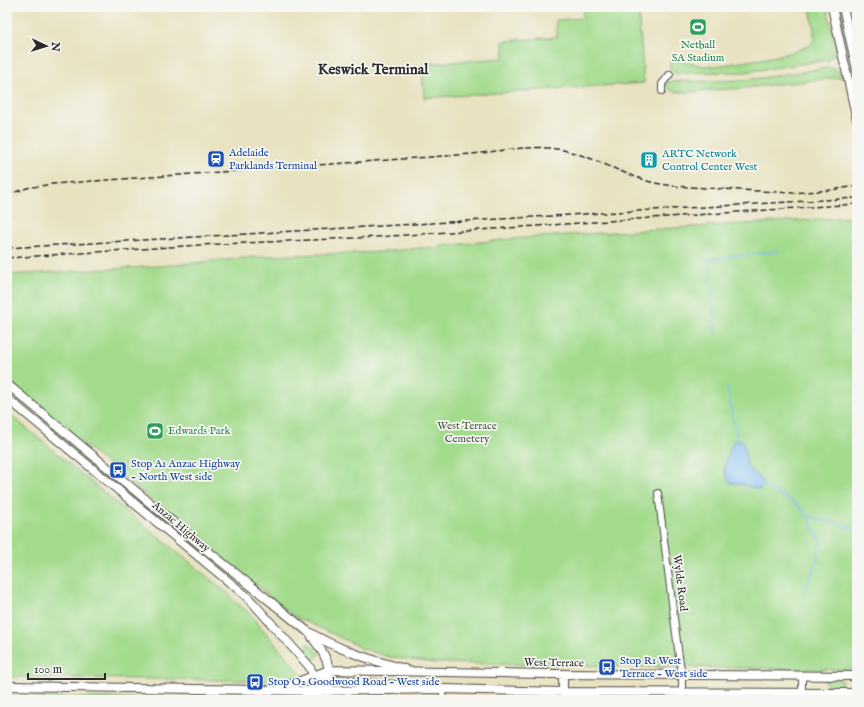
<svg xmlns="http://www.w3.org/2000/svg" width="864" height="707" font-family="'IM FELL English',serif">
<rect width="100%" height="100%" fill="#f6f6f2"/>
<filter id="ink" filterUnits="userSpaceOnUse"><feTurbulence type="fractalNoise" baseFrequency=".025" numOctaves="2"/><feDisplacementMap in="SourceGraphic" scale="8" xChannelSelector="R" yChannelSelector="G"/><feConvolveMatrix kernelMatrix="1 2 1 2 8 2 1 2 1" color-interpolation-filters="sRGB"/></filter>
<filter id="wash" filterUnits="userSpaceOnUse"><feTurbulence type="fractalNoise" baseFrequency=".012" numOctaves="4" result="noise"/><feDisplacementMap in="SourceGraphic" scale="16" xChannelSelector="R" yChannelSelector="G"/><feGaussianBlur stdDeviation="0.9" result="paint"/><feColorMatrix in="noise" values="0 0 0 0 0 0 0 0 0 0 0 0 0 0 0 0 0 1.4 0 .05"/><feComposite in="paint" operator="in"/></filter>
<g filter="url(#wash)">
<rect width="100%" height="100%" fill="#e8e2c0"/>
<!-- green -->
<path fill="#a3db8c" stroke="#67835c" d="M583 7H638L644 83 424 98 422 64 504 58 503 42 505 41 557 37 556 20 583 18Z
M810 7H827L836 48 834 55 828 60 746 72 675 73C670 69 667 64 672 59H676L684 62 705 66H716L767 58 793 52 808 46 814 41V30Z
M846 7H857V29L852 31Z
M826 68C834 68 840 69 842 77L745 88 687 92C678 93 671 92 665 85L667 82 741 80 761 78Z
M857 217V670L435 663 389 657 361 648 344 639 294 616 96 455 7 380V275L160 266 265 256 380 252 522 238 675 228Z
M7 412 114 501 231 596 234 601 248 612 301 674 292 680 280 681 7 677Z
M308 643 320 654 312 662 305 656Z
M824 679 842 680 841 687 827 686Z
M7 697 304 699 305 700H7Z"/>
<!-- water -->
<path fill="#7fbbf2" stroke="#55738e" d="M734 440H741L744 444 747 466 764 482 760 490 747 486 729 482 724 470 729 451Z"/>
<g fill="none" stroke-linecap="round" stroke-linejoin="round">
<!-- stream -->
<path stroke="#7fbbf2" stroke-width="1.5" d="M715 335 709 259 779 251
M727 387 737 440
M762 486 797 504 809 517 845 525 857 530
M803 591 813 573 819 550 820 540 811 525 809 517"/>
</g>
</g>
<g filter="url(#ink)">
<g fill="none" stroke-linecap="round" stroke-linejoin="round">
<defs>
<path id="minor" d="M662 91V84L670 74
M658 493 679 657 682 675V700
M443 700V689
M563 700V692
M722 700V692
M802 700V676"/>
<path id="major" d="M832 7 857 120
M843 7 857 70
M7 384 203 547 307 631C338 650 371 660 405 669
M7 398 245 595 254 604 309 666C316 678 318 686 320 700
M312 637C320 648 329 659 329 674
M314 675 329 680 395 685
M7 686 319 691 443 689 563 692 857 693
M280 688C297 683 313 676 329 670L551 674 857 676
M303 691 311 696 314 700
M563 692V674
M328 700 329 686"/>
</defs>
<!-- minor casing -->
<use href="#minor" stroke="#474641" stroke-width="8"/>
<!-- major casing -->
<use href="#major" stroke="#474641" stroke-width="10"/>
<!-- minor -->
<use href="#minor" stroke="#fff" stroke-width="6"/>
<!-- major -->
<use href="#major" stroke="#fff" stroke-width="8"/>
<!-- rail -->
<path stroke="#2b2b2b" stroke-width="1.5" stroke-dasharray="6 3" stroke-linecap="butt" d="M7 195 27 188 52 184 472 154C504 151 536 143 567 151 593 157 616 171 642 179 651 183 662 184 672 186L793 193 831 190 857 186
M7 248 857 198
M7 258 200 245 377 237 811 207 857 204"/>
</g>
</g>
<!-- icons -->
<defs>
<symbol id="stadium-square" viewBox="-11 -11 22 22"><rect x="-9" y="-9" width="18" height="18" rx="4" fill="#2e9e5b" stroke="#f6f6f2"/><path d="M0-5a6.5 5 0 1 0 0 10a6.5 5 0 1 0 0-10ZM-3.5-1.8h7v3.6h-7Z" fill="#fff"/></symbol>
<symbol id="station-square" viewBox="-11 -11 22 22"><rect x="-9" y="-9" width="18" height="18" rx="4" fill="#1a4fb4" stroke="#f6f6f2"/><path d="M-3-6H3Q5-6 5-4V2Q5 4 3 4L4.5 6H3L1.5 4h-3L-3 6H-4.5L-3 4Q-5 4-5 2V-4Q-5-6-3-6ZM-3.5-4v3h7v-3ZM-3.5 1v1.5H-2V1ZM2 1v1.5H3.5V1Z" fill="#fff"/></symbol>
<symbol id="building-square" viewBox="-11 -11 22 22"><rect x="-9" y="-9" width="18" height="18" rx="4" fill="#0f9aa8" stroke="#f6f6f2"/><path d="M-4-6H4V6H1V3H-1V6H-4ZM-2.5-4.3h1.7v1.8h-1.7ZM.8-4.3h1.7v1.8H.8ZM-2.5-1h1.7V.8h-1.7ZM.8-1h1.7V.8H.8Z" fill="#fff"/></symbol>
<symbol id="bus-square" viewBox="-11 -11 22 22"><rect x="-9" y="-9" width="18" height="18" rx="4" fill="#1a4fb4" stroke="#f6f6f2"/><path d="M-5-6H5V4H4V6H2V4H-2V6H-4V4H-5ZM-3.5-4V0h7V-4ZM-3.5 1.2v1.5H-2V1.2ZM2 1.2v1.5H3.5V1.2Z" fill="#fff"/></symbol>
</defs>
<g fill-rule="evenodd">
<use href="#stadium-square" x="688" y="17" width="20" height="20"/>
<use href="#station-square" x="206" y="149" width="20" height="20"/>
<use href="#building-square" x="639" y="150" width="20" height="20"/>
<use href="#stadium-square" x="145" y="421" width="20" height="20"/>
<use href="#bus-square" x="108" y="460" width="20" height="20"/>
<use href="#bus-square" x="597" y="657" width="20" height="20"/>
<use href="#bus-square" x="245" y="672" width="20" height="20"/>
</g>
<g text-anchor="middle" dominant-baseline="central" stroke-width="3.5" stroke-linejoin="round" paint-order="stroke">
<!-- leisure labels -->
<g font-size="11" fill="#27864d" stroke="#f6f6f2">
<text x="698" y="45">Netball<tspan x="698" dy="13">SA Stadium</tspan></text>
<text x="168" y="431" text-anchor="start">Edwards Park</text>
</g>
<!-- transit labels -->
<g font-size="11" fill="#164399" stroke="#f6f6f2" text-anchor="start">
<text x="229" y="153">Adelaide<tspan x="229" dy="13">Parklands Terminal</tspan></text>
<text x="131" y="464">Stop A1 Anzac Highway<tspan x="131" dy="13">- North West side</tspan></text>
<text x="620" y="661">Stop R1 West<tspan x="620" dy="13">Terrace - West side</tspan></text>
<text x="268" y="682">Stop O2 Goodwood Road - West side</text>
</g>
<!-- culture labels -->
<g font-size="11" fill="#0d838f" stroke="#f6f6f2" text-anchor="start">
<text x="662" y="154">ARTC Network<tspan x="662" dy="13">Control Center West</tspan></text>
</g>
<!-- park labels -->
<g font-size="11" fill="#495743" stroke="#f6f6f2">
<text x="467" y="426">West Terrace<tspan x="467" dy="13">Cemetery</tspan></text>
</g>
<!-- street labels -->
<g font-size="11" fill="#2b2b2b" stroke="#f6f6f2">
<text transform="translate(181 527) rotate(40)">Anzac Highway</text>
<text transform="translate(680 583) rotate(83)">Wylde Road</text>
<text transform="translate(554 663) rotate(1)">West Terrace</text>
</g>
<!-- district labels -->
<g font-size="15" font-weight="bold" fill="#2b2b2b" stroke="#f6f6f2">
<text x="373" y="69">Keswick Terminal</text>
</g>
</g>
<!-- margin -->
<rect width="864" height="707" fill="none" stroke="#f6f6f2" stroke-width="24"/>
<!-- north arrow -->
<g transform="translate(46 46) rotate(94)" stroke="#f6f6f2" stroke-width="3" paint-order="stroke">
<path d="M0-3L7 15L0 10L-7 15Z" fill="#2b2b2b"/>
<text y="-6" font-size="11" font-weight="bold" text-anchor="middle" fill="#2b2b2b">N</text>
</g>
<!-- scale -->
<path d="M28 673v6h77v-6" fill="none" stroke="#2b2b2b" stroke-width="2"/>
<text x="34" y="673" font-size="12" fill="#2b2b2b" stroke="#f6f6f2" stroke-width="3" paint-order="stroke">100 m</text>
</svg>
